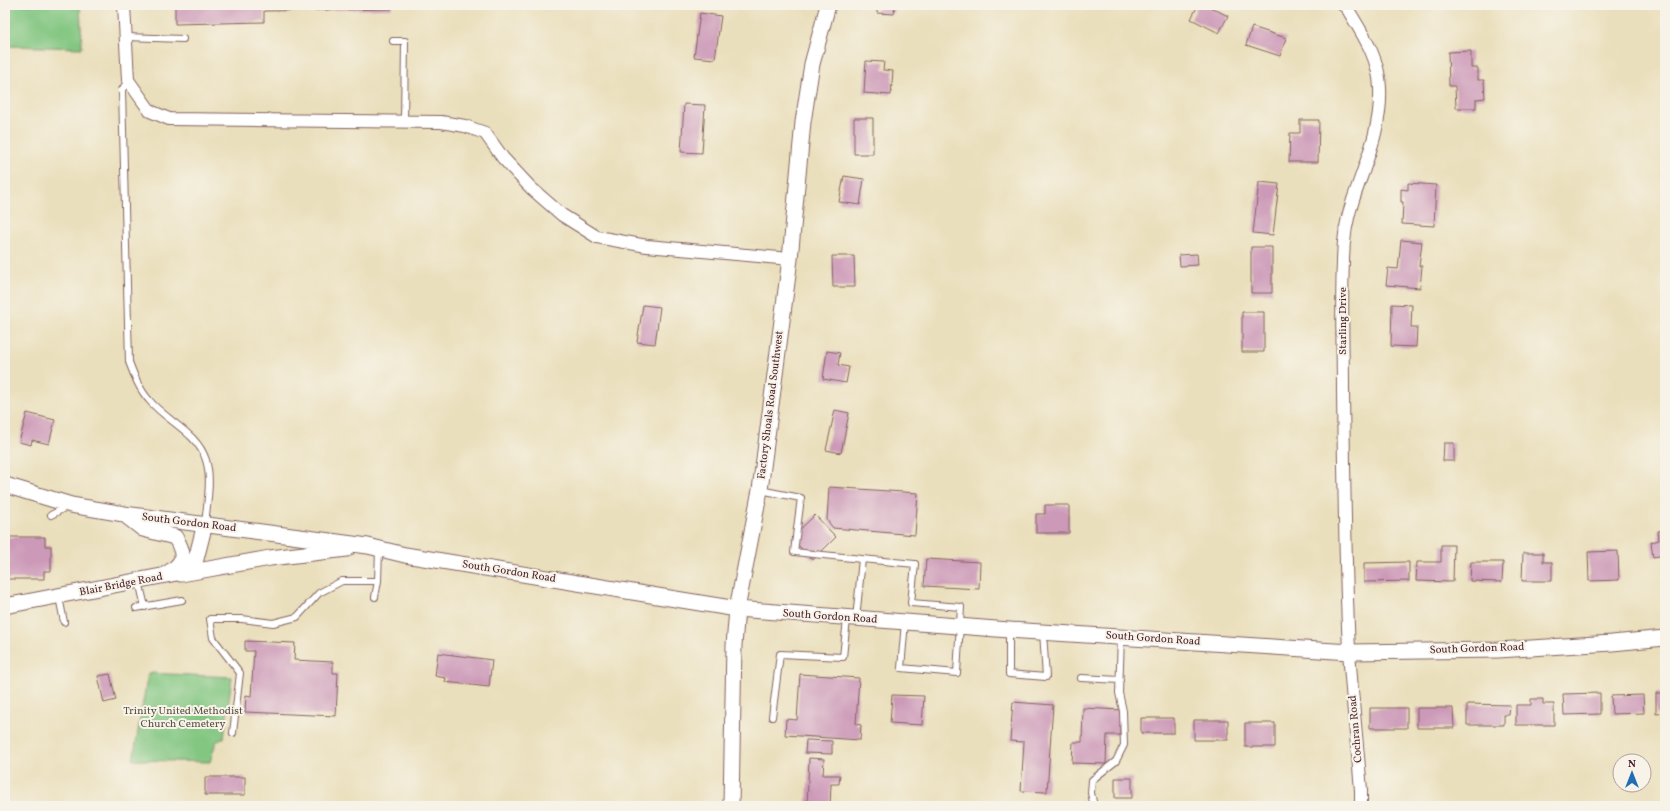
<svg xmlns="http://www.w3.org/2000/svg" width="1670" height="811" font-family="Vollkorn,serif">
<rect width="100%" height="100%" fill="#f7f3e8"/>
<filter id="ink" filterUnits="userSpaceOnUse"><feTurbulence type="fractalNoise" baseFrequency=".025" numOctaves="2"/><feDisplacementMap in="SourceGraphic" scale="8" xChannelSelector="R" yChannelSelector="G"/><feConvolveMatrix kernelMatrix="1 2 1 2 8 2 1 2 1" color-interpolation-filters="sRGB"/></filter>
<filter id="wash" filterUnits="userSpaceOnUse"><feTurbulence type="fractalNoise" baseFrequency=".012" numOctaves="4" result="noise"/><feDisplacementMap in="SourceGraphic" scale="16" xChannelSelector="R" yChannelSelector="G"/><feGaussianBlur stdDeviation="0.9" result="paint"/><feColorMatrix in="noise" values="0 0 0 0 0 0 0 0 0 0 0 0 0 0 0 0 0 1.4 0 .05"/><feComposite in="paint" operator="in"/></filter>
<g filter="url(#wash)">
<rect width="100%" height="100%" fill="#eadfbc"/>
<!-- green -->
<path fill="#82c681" stroke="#667256" d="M5 5H80L82 48 5 46Z
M148 673 232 677 224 738 216 742 210 762 133 760Z"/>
<g id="blocks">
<!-- building -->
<path fill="#cc99b8" d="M175 5H391L392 9 264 11V22L175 24Z
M877 5H895L894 14 877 13Z
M1198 5H1206L1228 16 1219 33 1191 19Z
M700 13 721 16 715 59 694 57Z
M1252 27 1286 38 1280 56 1246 45Z
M1471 51V68H1478V80H1484L1485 98 1476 99V108H1456L1455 86H1449L1448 52Z
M866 61 884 62 883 70 893 71 891 95 864 93Z
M684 104 705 105 702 153 681 152Z
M854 118H873V154H854Z
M1300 120H1319L1318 162H1289L1290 133H1300Z
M844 176 864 179 860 205 839 202Z
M1259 182 1279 184 1273 235 1253 233Z
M1408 183 1436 185 1434 226 1402 224 1403 202H1401V189L1408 190Z
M1401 240 1422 242 1419 266H1422L1420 288 1386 285 1388 268 1398 269Z
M1251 247H1272V293H1251Z
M1197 254 1198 265 1180 266 1179 255Z
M832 256H854L855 287H833Z
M1392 304 1412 305 1411 327H1417L1416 347 1391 346Z
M643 305 660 307 655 344 637 342Z
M1242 312H1264V352H1242Z
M827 351 840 353 838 365 849 367 846 383 823 379Z
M835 410 849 413 841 453 826 450Z
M27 413 55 420 49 444 32 440 31 445 19 442Z
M1444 443H1454V461H1443Z
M829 487 918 493 915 535 833 528 827 520Z
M1045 505H1069V533H1036V514H1045Z
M815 515 836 537 813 560 791 538Z
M1665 530V555L1653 557 1651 542 1659 540 1658 531Z
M5 537H45V546H51V571H44V579H5Z
M1441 545H1454L1453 582 1416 581 1417 562H1441Z
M1618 551 1619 580 1589 581 1588 552Z
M1523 553H1543V562H1552V581H1522Z
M926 559 980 562 979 589 924 586Z
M1409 562V581L1364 582V563Z
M1471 562H1503L1502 582 1470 581Z
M245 641 295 643 294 660 333 662V673H338L336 716 245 712 246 695 251 696 254 651H245Z
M438 653 492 660 489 687 445 682 446 678 435 676Z
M110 674 116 700 104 703 98 676Z
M800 674 859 678 856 724 861 725 860 740 785 735 786 719 797 720Z
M1600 693V714L1564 715 1563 694Z
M1656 693H1665V713L1656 714Z
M892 695 924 696 922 725 890 723Z
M1643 695 1644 713 1612 714 1611 696Z
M1531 699H1543V704H1554V725H1516V705H1531Z
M1013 702 1053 705 1047 792 1021 791 1024 742 1010 741Z
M1467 704 1510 705 1509 715H1504V725H1467Z
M1083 708 1121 710 1120 735H1107L1106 764 1072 763 1073 742H1082Z
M1370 708H1407V728H1370Z
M1417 708H1453L1454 728H1417Z
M1141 718H1174V733H1141Z
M1194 720H1228V740H1194Z
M1245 723H1275V747H1245Z
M806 740 832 741V754L805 753Z
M809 758 824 759 823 775H840L839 784H831L830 806H807Z
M205 777H245V795H205Z
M1115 778H1132V798H1115Z"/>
</g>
</g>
<g filter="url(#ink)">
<use href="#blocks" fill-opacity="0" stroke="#82625e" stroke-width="1"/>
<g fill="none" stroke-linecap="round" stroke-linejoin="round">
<defs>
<path id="service" d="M126 37 183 39
M393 41H405L404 122
M128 80 122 90 129 362C134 375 139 389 149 400 166 421 197 432 206 460 212 480 207 503 205 524
M760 490 801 498 794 552 862 559
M51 515 68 506
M139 581 145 607
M378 581 379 549
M59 597 64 622
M136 608 182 600
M856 619 862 559 915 564 911 603 961 607 957 673 901 668 905 622
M1009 630V674L1046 677 1043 632
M1081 678 1120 680
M772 717 780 654 843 657 847 619
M233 733 240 673 213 638 210 619H242L273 623 297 617 319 593 342 581H378L375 597
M1094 806 1091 793 1092 780 1116 761 1124 745 1123 711 1119 693 1121 637"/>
<path id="minor" d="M124 5 128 80 150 111 169 119 441 122 465 126 485 133 503 158 531 188 562 215 597 237 647 246 790 259
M1343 5 1347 8C1362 33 1379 57 1380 88 1382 127 1365 164 1353 200 1346 220 1343 241 1343 262 1341 305 1343 348 1343 390 1344 477 1345 564 1349 650 1352 697 1357 743 1361 790V806"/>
<path id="tertiary" d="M5 485 71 505 124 514 368 546 405 555 737 609 1009 630 1350 652 1498 650 1612 643 1665 638
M125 515 143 529 175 537C186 555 185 563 166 574
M181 574 270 558 347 549
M5 606 182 572 190 568 196 559 205 524
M731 806 734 645 737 609 760 490 790 259 803 122 812 64 828 5"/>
</defs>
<!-- service casing -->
<use href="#service" stroke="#82625e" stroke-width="8"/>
<!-- minor casing -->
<use href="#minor" stroke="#82625e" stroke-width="14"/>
<!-- tertiary casing -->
<use href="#tertiary" stroke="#82625e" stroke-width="17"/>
<!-- service -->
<use href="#service" stroke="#fff" stroke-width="6"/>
<!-- minor -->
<use href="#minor" stroke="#fff" stroke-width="12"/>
<!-- tertiary -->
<use href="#tertiary" stroke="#fff" stroke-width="15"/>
</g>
</g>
<g text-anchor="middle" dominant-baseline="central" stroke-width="4" stroke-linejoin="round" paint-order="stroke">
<!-- street labels -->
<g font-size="11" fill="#4a1f2b" stroke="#f7f3e8">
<text transform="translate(1343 321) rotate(-90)">Starling Drive</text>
<text transform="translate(771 405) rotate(-83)">Factory Shoals Road Southwest</text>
<text transform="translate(189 523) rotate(7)">South Gordon Road</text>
<text transform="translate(509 572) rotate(9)">South Gordon Road</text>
<text transform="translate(121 585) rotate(-11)">Blair Bridge Road</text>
<text transform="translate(830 617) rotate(4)">South Gordon Road</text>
<text transform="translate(1153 639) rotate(4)">South Gordon Road</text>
<text transform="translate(1477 649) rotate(-2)">South Gordon Road</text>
<text transform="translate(1356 729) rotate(-95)">Cochran Road</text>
</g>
<!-- park labels -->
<g font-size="11" fill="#5b5145" stroke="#f7f3e8">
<text x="183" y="711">Trinity United Methodist<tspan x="183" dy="13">Church Cemetery</tspan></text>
</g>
</g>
<!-- margin -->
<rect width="1670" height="811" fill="none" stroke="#f7f3e8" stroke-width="20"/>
<!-- north arrow -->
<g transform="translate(1632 773)"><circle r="19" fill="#f7f3e8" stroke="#b29e9c"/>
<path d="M0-3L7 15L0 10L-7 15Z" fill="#1f6fb2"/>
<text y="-6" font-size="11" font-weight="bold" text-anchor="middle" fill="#4a1f2b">N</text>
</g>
</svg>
